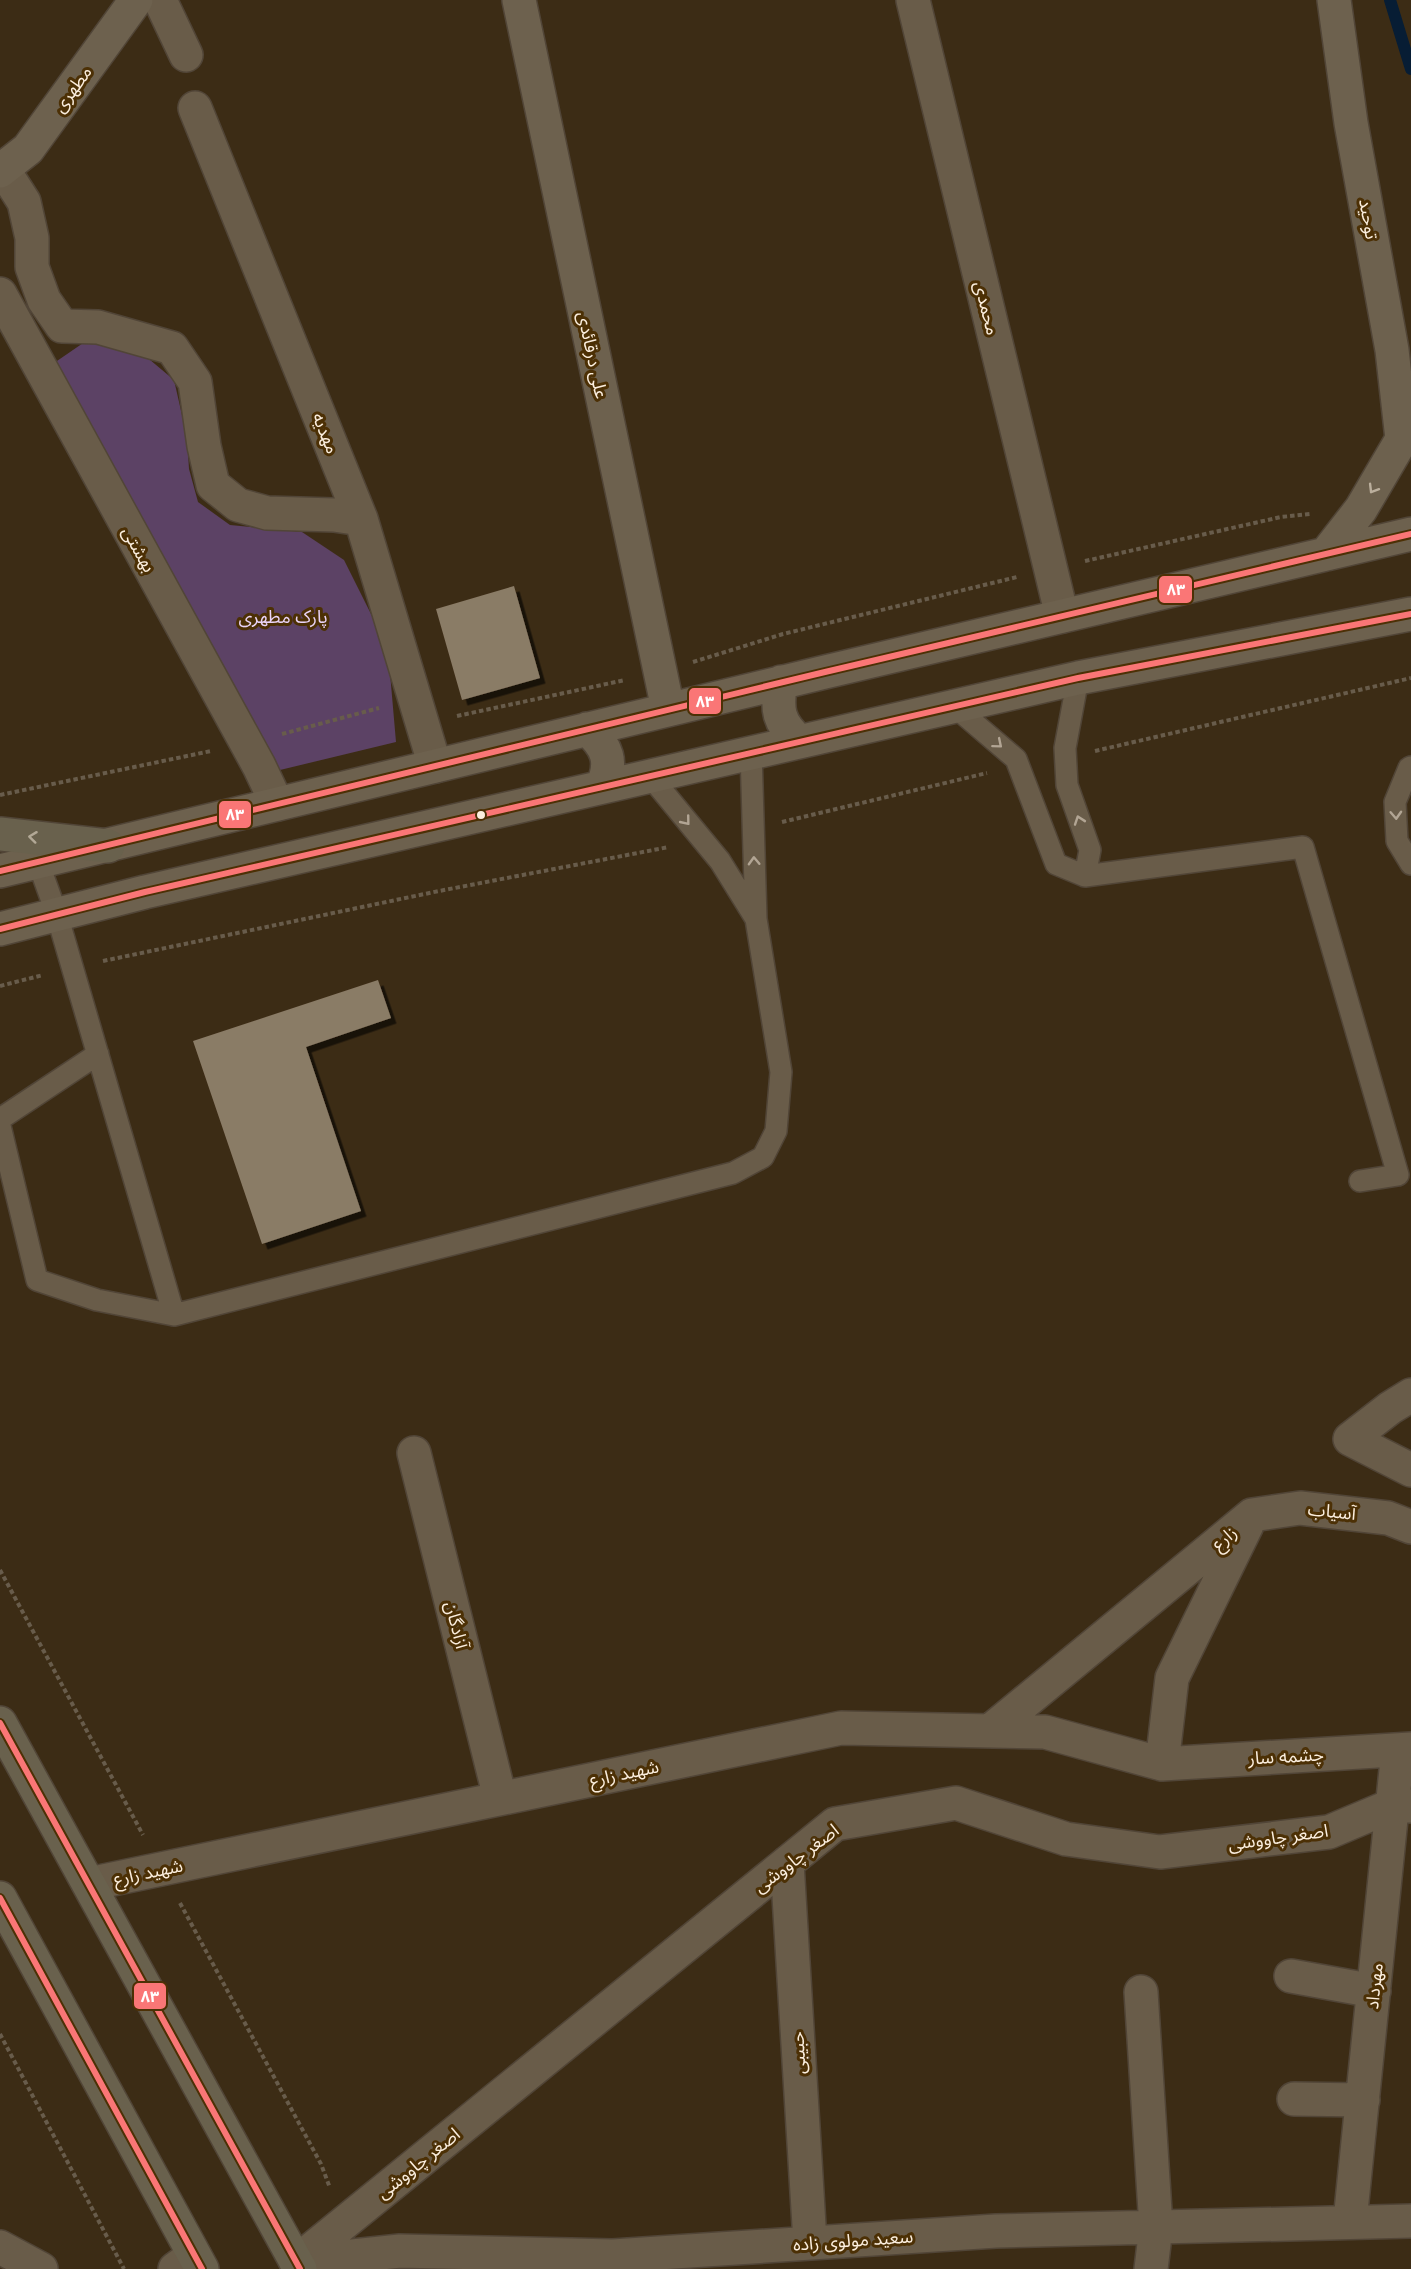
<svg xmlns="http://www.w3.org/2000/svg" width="1411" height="2269" font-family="Mulish,'Noto Sans Arabic',sans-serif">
<defs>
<filter id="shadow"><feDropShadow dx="5.5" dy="5.5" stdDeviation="0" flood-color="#0009"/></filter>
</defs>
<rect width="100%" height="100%" fill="#3c2c15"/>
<!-- green -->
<path fill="#5c4265" d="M89 339 143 354 174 380 187 437 189 469 198 502 230 525 302 532 344 560 372 616 390 673 396 742 280 770 261 742 54 363Z"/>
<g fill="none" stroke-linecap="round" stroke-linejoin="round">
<!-- stream -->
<path stroke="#071d34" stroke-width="12" d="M1390 0 1411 69"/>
</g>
<!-- building -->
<path fill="#8a7b66" filter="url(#shadow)" d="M514 586 540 678 462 700 436 609Z
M378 980 391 1018 306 1047 361 1211 262 1244 193 1041Z"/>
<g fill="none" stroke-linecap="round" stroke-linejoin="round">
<defs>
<path id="lane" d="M1078 678 1065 748 1067 785 1090 850 1085 876
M954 706 1016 759 1056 864 1085 876 1303 847 1398 1175 1360 1181
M1411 767 1409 768 1395 802 1397 841 1411 864
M650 776 720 861 756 919
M38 862 57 915 174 1315 733 1173 763 1157 776 1131 781 1072 756 919 751 752
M0 1119 98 1054
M0 1126 37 1280 97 1300 174 1315"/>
<path id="street" d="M160 0 186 55
M913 0 1062 616
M195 108 361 519 435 766
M3 169 24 202 32 238V267L44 300 62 326 98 327 172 348 195 382 204 446 213 485 238 505 267 513 334 515 361 519
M0 294 259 766 277 804
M1411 1395 1390 1408 1350 1439 1411 1470
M414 1453 500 1798
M1252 1515 1300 1508 1388 1518 1411 1527
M990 1731 1252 1515
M1162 1764 1172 1678 1247 1525
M787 1863 810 2242
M89 1884 841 1728 1045 1732 1162 1764 1411 1749
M1291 1976 1374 1991
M1141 1992 1156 2227 1151 2269
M1294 2099 1363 2100
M1350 2221 1398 1750
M0 2247 41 2269
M296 2262 835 1824 956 1803 1066 1839 1160 1852 1329 1832 1393 1805 1411 1806
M296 2262 400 2251 613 2256 996 2231 1411 2221
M175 2269 194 2255"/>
<path id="secondary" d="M519 0 668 709
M0 171 28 149 136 0
M1326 554 1361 509 1402 439 1392 350 1351 123 1334 0
M781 682C776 709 778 723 799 741
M587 729C608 747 613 762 602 787
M0 871 825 672 1411 534
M0 929 145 892 1078 678 1411 614"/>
<path id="primary" d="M0 834 108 846
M0 1723 300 2269
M0 1898 202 2269"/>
</defs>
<!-- lane casing -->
<use href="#lane" stroke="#514537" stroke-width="24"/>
<!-- street casing -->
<use href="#street" stroke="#514537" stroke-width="36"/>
<!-- secondary casing -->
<use href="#secondary" stroke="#514537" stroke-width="36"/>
<!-- primary casing -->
<use href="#primary" stroke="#514537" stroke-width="36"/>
<!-- path -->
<path stroke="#685c4b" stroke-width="4" stroke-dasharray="4.5 3" stroke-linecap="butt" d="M1085 561 1281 517 1310 514
M693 662 783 634 1017 577
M457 716 625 680
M282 734 379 708
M1095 751 1411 678
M0 795 211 751
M782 822 987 773
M103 961 439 891 669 847
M0 986 43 975
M0 1570 143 1835
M180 1903 321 2164 330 2188
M0 2034 124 2269"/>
<!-- lane -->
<use href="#lane" stroke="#695c49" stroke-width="21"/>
<!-- street -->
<use href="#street" stroke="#695c49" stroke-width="33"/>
<!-- secondary -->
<use href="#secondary" stroke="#6d614e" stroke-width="33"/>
<!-- primary -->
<use href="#primary" stroke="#69614d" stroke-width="33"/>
<defs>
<path id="bus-1" d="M0 871 825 672 1411 534
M0 929 145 892 1078 678 1411 614
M0 1723 300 2269
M0 1898 202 2269"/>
</defs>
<!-- bus-1 casing -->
<use href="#bus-1" stroke="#4c3005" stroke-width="10"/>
<!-- bus-1 -->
<use href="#bus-1" stroke="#fa7676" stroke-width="6"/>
</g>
<!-- one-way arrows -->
<defs><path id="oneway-chevron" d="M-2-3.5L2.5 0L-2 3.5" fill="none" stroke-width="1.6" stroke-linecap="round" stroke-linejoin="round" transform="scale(1.5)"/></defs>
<use stroke="#bbaf9d" href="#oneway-chevron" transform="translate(1373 489) rotate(121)"/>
<g stroke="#b2a594">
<use href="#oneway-chevron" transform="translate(998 744) rotate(40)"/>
<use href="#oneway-chevron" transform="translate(1396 815) rotate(87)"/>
<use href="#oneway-chevron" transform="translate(1079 820) rotate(-109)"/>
<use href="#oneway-chevron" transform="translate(686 821) rotate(51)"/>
<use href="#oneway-chevron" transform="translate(754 861) rotate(-92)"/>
</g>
<use stroke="#b2a896" href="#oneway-chevron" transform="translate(33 837) rotate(-173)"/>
<!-- markers -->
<circle fill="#fbeede" stroke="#4c3005" stroke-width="2" cx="481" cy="815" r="5"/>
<g text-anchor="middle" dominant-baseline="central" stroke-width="6" stroke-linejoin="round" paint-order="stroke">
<!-- street labels -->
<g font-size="18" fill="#fbeede" stroke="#4c3005">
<text transform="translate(72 89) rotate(-54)">مطهری</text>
<text transform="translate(1369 219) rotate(80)">توحید</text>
<text transform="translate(987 308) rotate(76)">محمدی</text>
<text transform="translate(593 355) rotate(78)">علی درقائدی</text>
<text transform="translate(326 433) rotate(68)">مهدیه</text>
<text transform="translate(139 549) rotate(61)">بهشتی</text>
<text transform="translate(1332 1511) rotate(6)">آسیاب</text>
<text transform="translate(1224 1538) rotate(-40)">زارع</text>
<text transform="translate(457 1625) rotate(76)">آزادگان</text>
<text transform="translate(1286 1756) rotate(-3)">چشمه سار</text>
<text transform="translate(624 1773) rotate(-12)">شهید زارع</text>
<text transform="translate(1278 1837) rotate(-8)">اصغر چاووشی</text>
<text transform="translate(796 1858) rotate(-37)">اصغر چاووشی</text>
<text transform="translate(148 1872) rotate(-12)">شهید زارع</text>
<text transform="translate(1374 1986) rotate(-84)">مهرداد</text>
<text transform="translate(798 2053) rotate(-93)">حبیبی</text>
<text transform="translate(418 2163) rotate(-39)">اصغر چاووشی</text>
<text transform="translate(853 2240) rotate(-4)">سعید مولوی زاده</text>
</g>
<!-- park labels -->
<g font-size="18" fill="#ead4f8" stroke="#4c3005">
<text x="283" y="616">پارک مطهری</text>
</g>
</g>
<g stroke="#4c3005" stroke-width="2">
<rect x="1158" y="575" width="35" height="29" rx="6" fill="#fa7676"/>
<rect x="688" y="687" width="34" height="28" rx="6" fill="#fa7676"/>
<rect x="218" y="800" width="34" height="29" rx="6" fill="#fa7676"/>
<rect x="133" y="1982" width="34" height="28" rx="6" fill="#fa7676"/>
</g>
<g font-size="16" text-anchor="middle" font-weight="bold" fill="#fff">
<text x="1176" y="595">۸۳</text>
<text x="705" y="707">۸۳</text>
<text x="235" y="820">۸۳</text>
<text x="150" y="2002">۸۳</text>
</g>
</svg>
